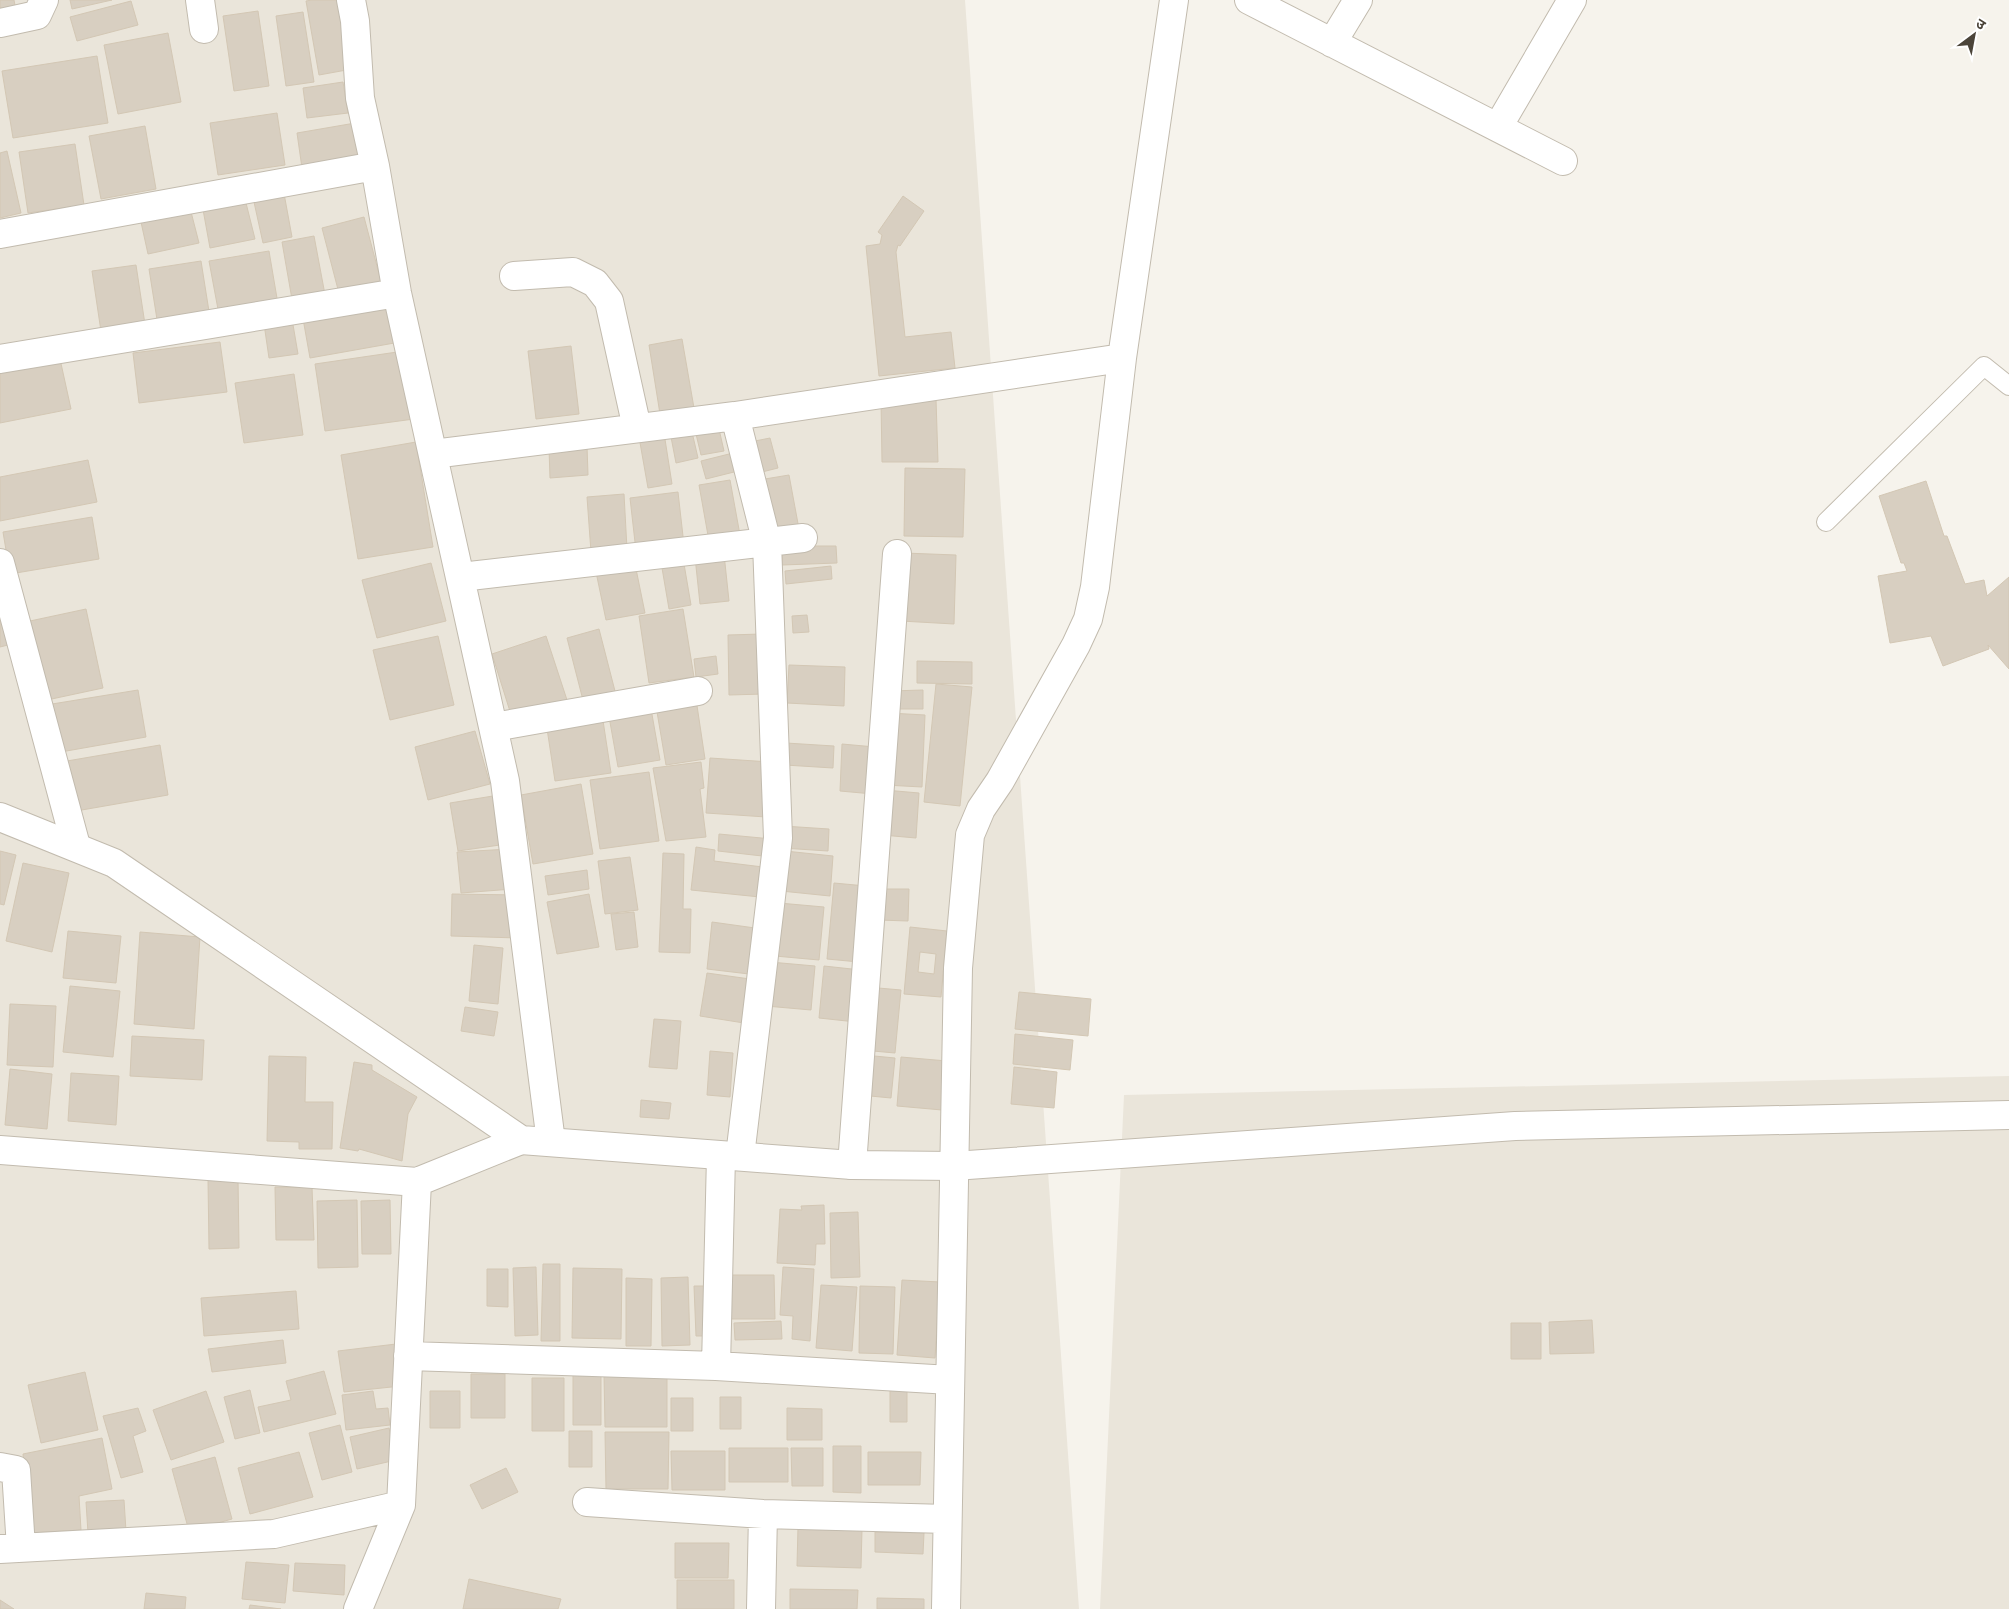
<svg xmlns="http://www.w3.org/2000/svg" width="2009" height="1609" font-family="'Roboto Condensed','Noto Sans Devanagari',sans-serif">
<rect width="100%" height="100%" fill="#f6f3ec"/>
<!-- residential -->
<path fill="#eae5da" d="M0 0H965L1079 1609H0Z
M2009 1076V1609H1100L1124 1095Z"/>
<!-- building -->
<path fill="#d8cfc1" stroke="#d3c7b4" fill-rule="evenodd" d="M0 0H14L17 16 0 19Z
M70 0H112L72 9Z
M312 0H340L352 69 319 75 306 1Z
M131 1 138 25 77 41 70 17Z
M258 11 269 86 234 91 223 16Z
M303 12 314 82 286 86 276 16Z
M168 33 181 102 118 114 104 45Z
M97 56 108 123 13 138 2 71Z
M343 82 348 113 307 118 303 88Z
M277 113 285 165 218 175 210 123Z
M361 122 367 157 302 168 297 133Z
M145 126 156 189 101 199 89 136Z
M75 144 84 205 28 213 19 152Z
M7 151 21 213 0 218V153Z
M283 188 292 237 263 243 252 193Z
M244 195 255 239 210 248 202 204Z
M903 196 924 211 900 246 898 245 896 252 905 337 951 332 955 368 879 376 866 246 880 244 882 235 878 232Z
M189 204 199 243 148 254 139 213Z
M364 217 383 289 341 301 322 228Z
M314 236 326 300 293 305 282 242Z
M269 251 279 310 220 320 209 261Z
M201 261 211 324 159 332 149 269Z
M136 265 146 331 102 338 92 271Z
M392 296 400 342 310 358 302 313Z
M291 313 298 354 269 358 263 317Z
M682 339 694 408 660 414 649 345Z
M220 342 227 392 139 403 133 353Z
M571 346 579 414 536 419 528 351Z
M404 351 414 419 325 431 315 364Z
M60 359 71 409 0 423V370Z
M294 374 303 435 244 443 235 383Z
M936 399 938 462H882L881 400Z
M719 429 724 451 701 455 696 434Z
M692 432 698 458 676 463 671 437Z
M664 433 672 484 648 488 639 437Z
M770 438 778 468 758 473 750 442Z
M416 442 433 547 358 559 341 455Z
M587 446 588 475 550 478 549 448Z
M741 451 746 469 706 479 701 461Z
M88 460 97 502 0 521V477Z
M905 468 965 469 963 537 904 536Z
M789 475 799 529 768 534 759 480Z
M730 480 740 535 709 541 699 485Z
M1926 481 1944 536H1947L1965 584 1984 580 1987 596 2009 577V669L1988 645 1989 649 1943 666 1931 636 1890 643 1878 576 1907 571 1904 563H1901L1879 496Z
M678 492 684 545 636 551 630 498Z
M624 494 627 549 591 552 587 497Z
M92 517 99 559 10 574 3 532Z
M782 546H836L837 563 782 565Z
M904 553 956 555 954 624 901 621Z
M724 554 729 601 700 604 695 557Z
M431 563 446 621 377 638 362 580Z
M635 564 645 613 606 620 596 572Z
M684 564 691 605 669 609 662 568Z
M831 566 832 579 786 584 785 571Z
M0 596 12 644 0 647Z
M86 609 103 688 47 700 30 621Z
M683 609 694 677 649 683 639 616Z
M807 615 809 632 793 633 792 616Z
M599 629 616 695 584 704 567 638Z
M762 634 764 694 729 695 728 635Z
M438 636 454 705 390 720 373 650Z
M546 636 568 703 513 721 492 654Z
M716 656 718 674 696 677 694 659Z
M917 661 972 662V684L917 683Z
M789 665 845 667 844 706 787 703Z
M936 684 972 687 960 806 924 802Z
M138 690 146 737 55 753 46 705Z
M923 690V709H890V691Z
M696 699 705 759 666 765 656 706Z
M650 703 660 760 618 767 608 711Z
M889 713 925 715 922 787 885 785Z
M602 714 611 773 555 781 546 722Z
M475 731 490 784 428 800 415 747Z
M786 743 834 746 833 768 785 765Z
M842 744 875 747 873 794 840 791Z
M160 745 168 795 76 811 67 761Z
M710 758 770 762 766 817 706 813Z
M701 762 704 788 700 789 706 837 666 841 653 768Z
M649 772 659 841 600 849 590 780Z
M581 784 593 854 533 864 521 795Z
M885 790 919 793 916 838 882 835Z
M499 795 507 844 458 851 450 803Z
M783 826 829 829 828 851 782 848Z
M719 834 772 839 771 857 718 851Z
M696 847 715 850 714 861 763 867 760 897 691 890Z
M510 849 513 889 461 893 457 852Z
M0 851 16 855 4 905 0 904Z
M785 851 833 856 830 896 781 891Z
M663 853 684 854 683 909H691L690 953 659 952Z
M630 857 638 910 605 914 598 861Z
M23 863 69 873 52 952 6 941Z
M587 870 589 889 548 895 545 876Z
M834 883 866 886 859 962 827 959Z
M879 889H909L908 921 879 920Z
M452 894 519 895 518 938 451 936Z
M589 894 599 947 557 954 547 902Z
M779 903 824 907 819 960 775 956Z
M634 912 638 947 616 950 611 914Z
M712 922 755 928 749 974 707 969Z
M910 927 947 931 941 997 904 994ZM920 952 936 954 934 974 918 972Z
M68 931 121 936 116 983 63 978Z
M140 932 200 937 194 1029 134 1024Z
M474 945 503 948 498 1004 469 1001Z
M770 962 815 966 811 1010 766 1006Z
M824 966 861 970 856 1022 819 1018Z
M707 973 750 979 744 1023 700 1016Z
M70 986 120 991 113 1057 63 1052Z
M867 987 901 990 895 1053 862 1050Z
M1019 992 1091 999 1088 1036 1015 1029Z
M10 1004 56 1006 53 1067 7 1065Z
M465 1007 498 1012 494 1036 461 1031Z
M654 1019 681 1021 677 1069 649 1067Z
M1015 1034 1073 1040 1070 1070 1013 1064Z
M132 1036 204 1040 202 1080 130 1076Z
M710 1051 733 1053 730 1097 707 1095Z
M864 1055 895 1058 891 1098 860 1095Z
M269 1056 306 1057 305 1102H333L332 1149H299V1142L267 1141Z
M901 1057 947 1061 942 1110 897 1106Z
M354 1062 372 1065V1070L417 1097 408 1114 402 1161 359 1149 358 1151 340 1148Z
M1014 1067 1057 1072 1054 1108 1011 1104Z
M10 1069 52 1074 47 1129 5 1125Z
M71 1073 119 1076 116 1125 68 1121Z
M641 1100 671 1103 669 1119 640 1117Z
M238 1178 239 1248 209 1249 208 1179Z
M275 1187H312L314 1240H276Z
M357 1200 358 1267 318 1268 317 1201Z
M390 1200 391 1254H362L361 1201Z
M824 1205 825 1244H816L815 1265 777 1263 780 1209 802 1210 801 1206Z
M858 1212 860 1277 831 1278 830 1213Z
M543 1264H560V1341H541Z
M536 1267 538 1335 515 1336 513 1268Z
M783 1267 814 1269 810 1341 792 1339 793 1316 780 1315Z
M573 1268 622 1269 621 1339 572 1338Z
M487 1269H508V1307L487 1306Z
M728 1275H774L775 1319H729Z
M688 1277 690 1345 662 1346 661 1278Z
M626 1278 652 1279 651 1346H626Z
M902 1280 940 1282 935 1358 897 1355Z
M821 1285 857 1287 852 1351 816 1348Z
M694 1286H710L712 1336H696Z
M860 1286 895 1287 893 1354 859 1353Z
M296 1291 299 1329 204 1336 201 1298Z
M1592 1320 1594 1353 1550 1354 1549 1322Z
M781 1321 782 1339 735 1340 734 1323Z
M1511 1323H1541V1359H1511Z
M283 1340 286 1363 212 1372 208 1349Z
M396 1344 401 1386 344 1392 338 1351Z
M324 1371 336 1414 264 1432 258 1407 291 1400 286 1381Z
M85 1372 98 1430 41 1443 28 1385Z
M573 1372H601V1425H573Z
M471 1374H505V1418H471Z
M604 1375H667V1427H605Z
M532 1378H564V1431H532Z
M890 1385H907V1422H890Z
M250 1390 260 1433 235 1439 224 1397Z
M206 1391 224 1442 171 1460 153 1410Z
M373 1391 376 1409 388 1408 390 1425 346 1430 342 1395Z
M430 1391H460V1428H430Z
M720 1397H741V1429H720Z
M671 1398H693V1431H671Z
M138 1408 146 1431 133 1436 143 1472 121 1478 103 1416Z
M787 1408 822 1409V1440H787Z
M340 1425 352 1472 322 1480 309 1433Z
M389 1428 396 1460 357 1469 350 1437Z
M569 1431H592V1467H569Z
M605 1432H669L668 1489H606Z
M102 1438 112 1489 79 1496 81 1530 30 1533 23 1454Z
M833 1446H861V1493L833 1492Z
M729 1448H788V1482H729Z
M791 1448H823V1486H792Z
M671 1451H725V1490H672Z
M299 1452 313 1497 250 1514 238 1468Z
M868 1452H921L920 1485H868Z
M215 1457 232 1519 189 1531 172 1469Z
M506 1468 518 1492 482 1509 470 1485Z
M124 1500 126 1531 88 1533 86 1502Z
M798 1527 862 1529 861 1568 797 1566Z
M875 1532 924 1533 923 1554 875 1552Z
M675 1543H729L728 1578H675Z
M246 1562 289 1565 285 1603 242 1599Z
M295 1563 345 1565 344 1595 293 1591Z
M469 1579 561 1599 558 1609H463Z
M677 1580H734V1609H677Z
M790 1589 858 1590 857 1609H790Z
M146 1593 186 1597 185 1609H144Z
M877 1598 924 1599V1609H877Z
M0 1600 14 1609H0Z
M250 1605 281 1609H249Z"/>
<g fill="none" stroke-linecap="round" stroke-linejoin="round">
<defs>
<path id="service" d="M1826 522 1984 366 2009 386"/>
<path id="minor" d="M200 0 204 29
M351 0 355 21 360 98 375 166 397 293 505 781 551 1142
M1249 0 1563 161
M0 23 37 15 44 0
M1332 43 1358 0
M1498 127 1572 0
M0 234 375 166
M514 276 573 272 595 283 609 301 637 428
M0 359 397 293
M735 416 767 543 778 838 740 1156
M433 454 735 416 1122 358
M0 563 76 846
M461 577 803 538
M494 727 698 691
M0 1150 417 1182 401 1505 358 1609
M852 1165 897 554
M417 1182 521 1140
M408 1356 716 1366 950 1380
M716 1366 721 1156
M0 1467 16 1470 21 1548
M587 1502 763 1514 947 1519
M0 1549 274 1534 401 1505
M761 1609 763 1514
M946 1609 958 968 970 835 981 809 1000 781 1076 645 1088 619 1095 587 1122 358 1174 0"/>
<path id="tertiary" d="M0 817 114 863 521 1140 852 1165 954 1166 1515 1126 2009 1115"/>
</defs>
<!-- service casing -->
<use href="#service" stroke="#c2bbae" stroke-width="20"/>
<!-- minor casing -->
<use href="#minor" stroke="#c2bbae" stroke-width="30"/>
<!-- tertiary casing -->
<use href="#tertiary" stroke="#c2bbae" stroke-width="30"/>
<!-- service -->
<use href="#service" stroke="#fff" stroke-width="18"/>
<!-- minor -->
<use href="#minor" stroke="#fff" stroke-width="28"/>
<!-- tertiary -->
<use href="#tertiary" stroke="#fff" stroke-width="28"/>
</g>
<!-- north arrow -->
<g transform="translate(1974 35) rotate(32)" stroke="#ffffff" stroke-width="4" paint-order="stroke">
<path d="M0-4L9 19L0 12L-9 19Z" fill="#4b4439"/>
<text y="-8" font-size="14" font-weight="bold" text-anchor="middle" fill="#4b4439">उ</text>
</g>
</svg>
